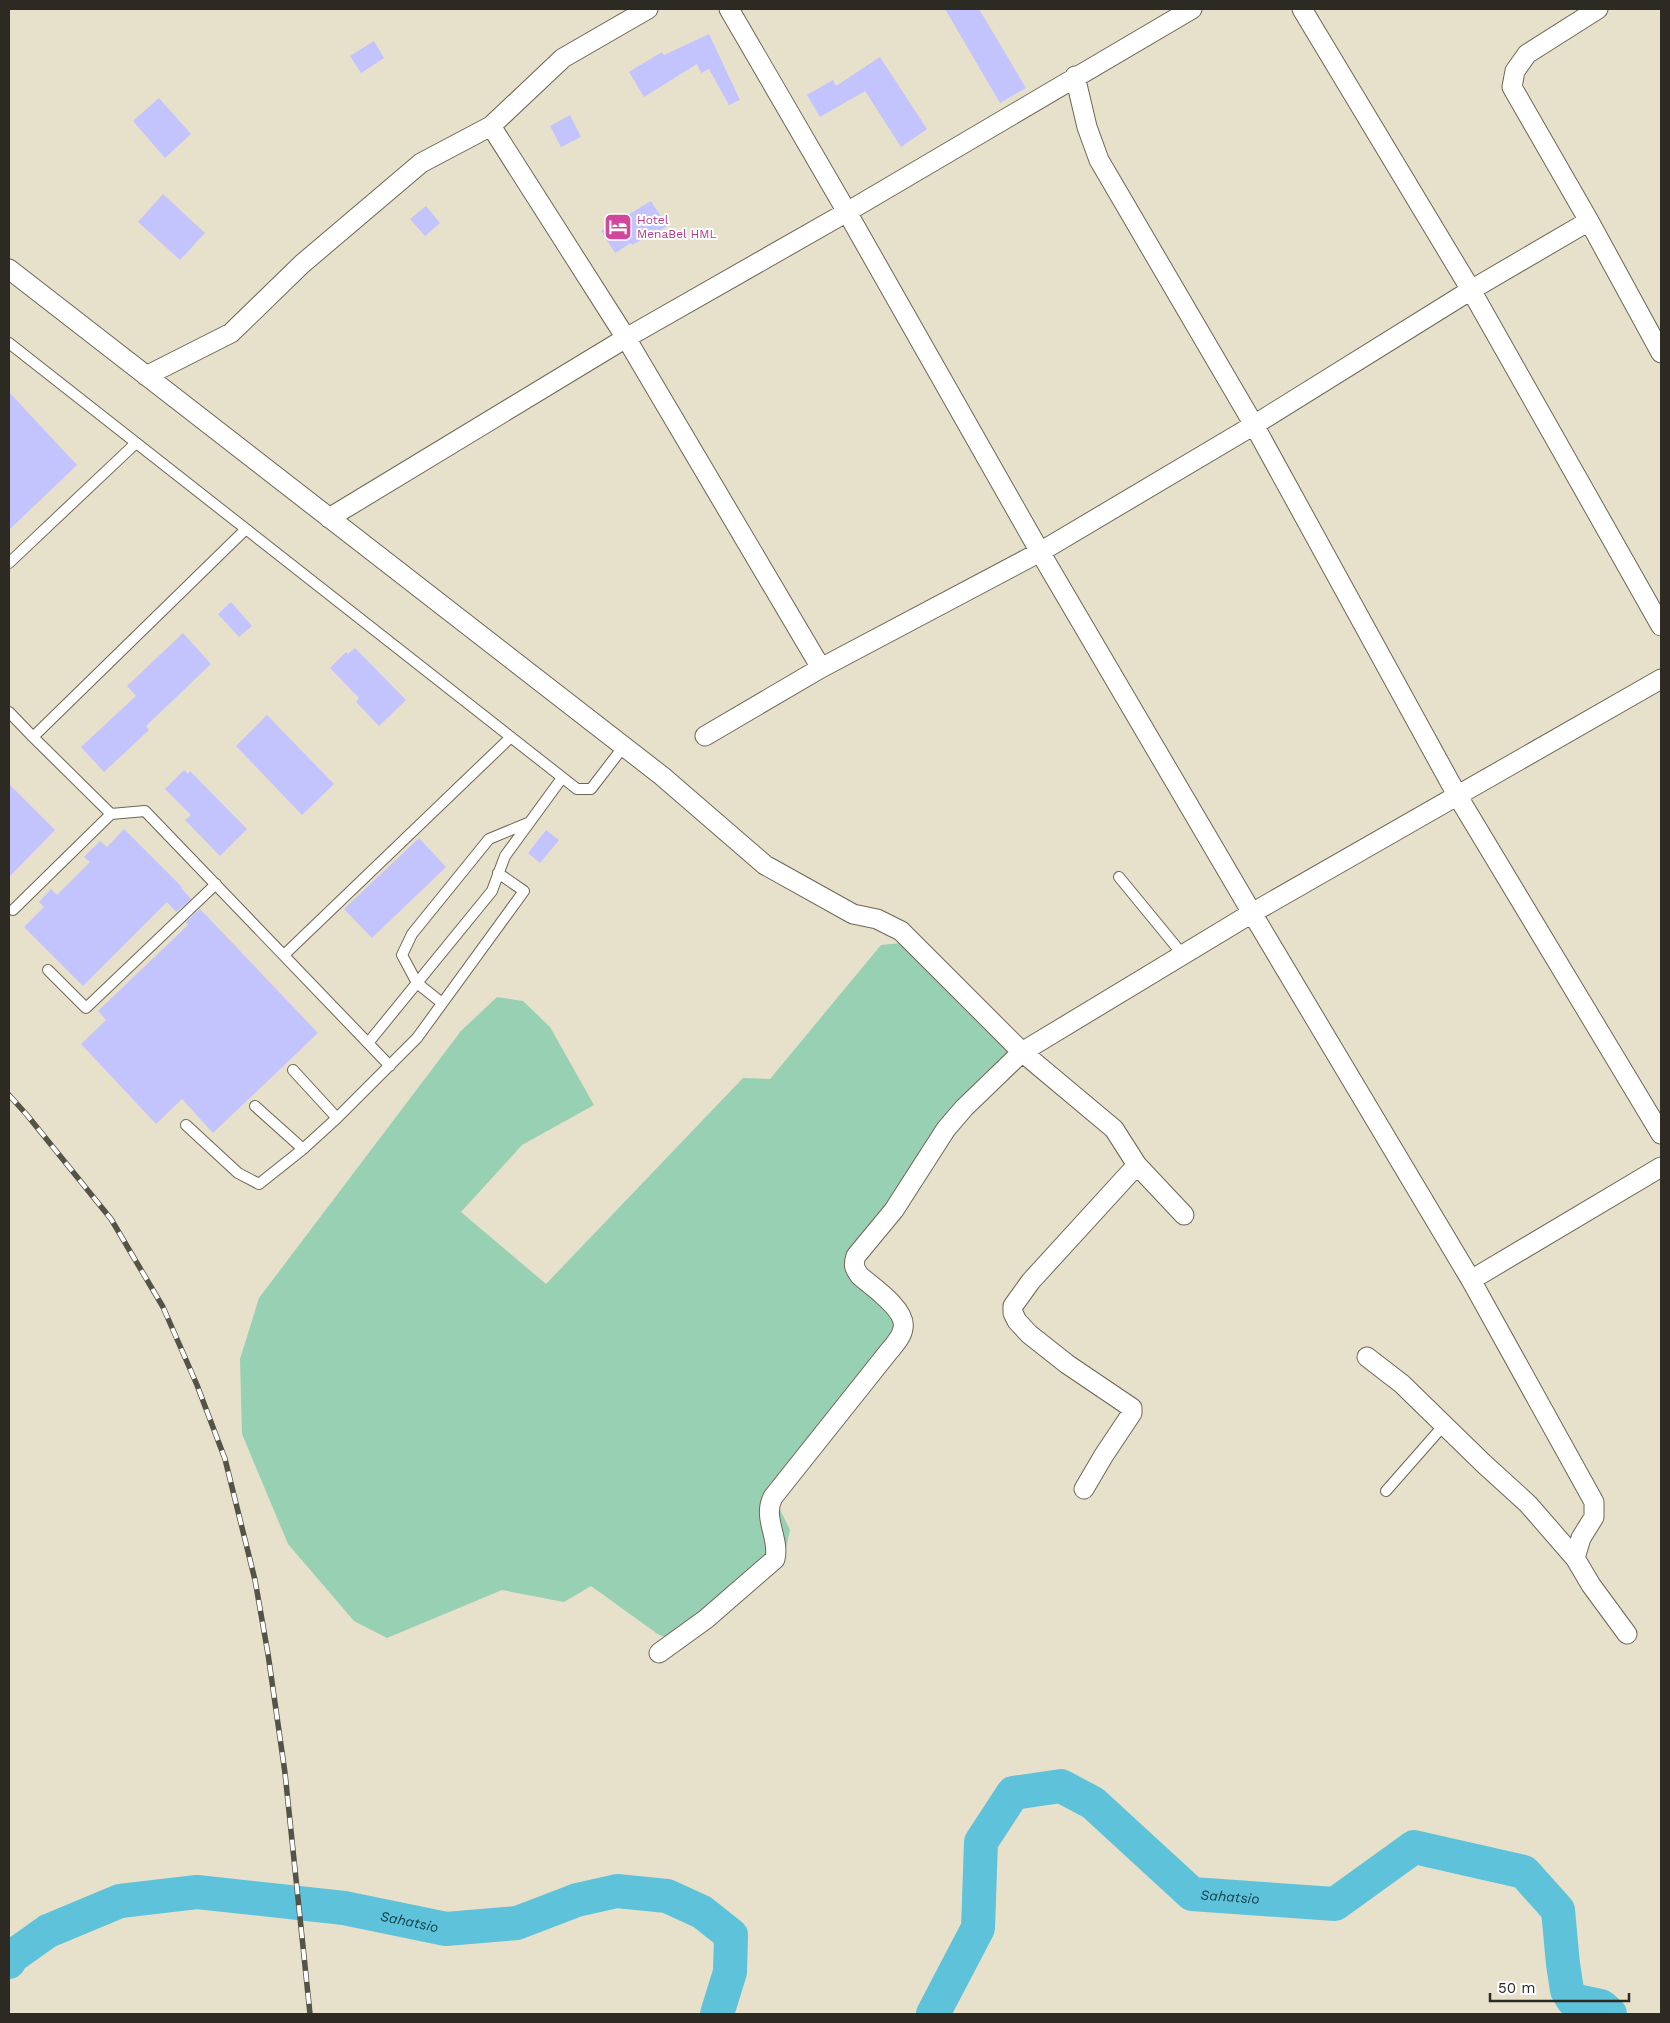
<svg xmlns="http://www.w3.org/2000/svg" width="1670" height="2023" font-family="'Work Sans',sans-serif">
<rect width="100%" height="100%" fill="#e7e1cc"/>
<!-- green -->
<path fill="#97d0b2" d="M901 943 1022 1055 853 1256 909 1312V1332L775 1499 790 1530 786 1548 672 1639 659 1635 591 1586 564 1602 502 1590 387 1638 354 1621 288 1544 242 1434 240 1359 259 1298 461 1031 497 997 523 1001 550 1027 594 1105 522 1145 461 1212 546 1284 743 1078 770 1079 881 945Z"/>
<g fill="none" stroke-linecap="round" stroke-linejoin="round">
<!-- river -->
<g stroke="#5dc2da" stroke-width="34">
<path id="s1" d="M9 1962 10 1958 48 1931 120 1901 197 1892 344 1908 446 1929 517 1923 577 1900 617 1891 667 1896 702 1912 731 1935 730 1972 717 2014"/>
<path id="s2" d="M933 2014 978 1928 981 1842 1013 1793 1061 1786 1093 1803 1192 1894 1335 1904 1414 1847 1524 1872 1558 1910 1563 1964 1567 1990 1573 2000 1601 2006 1610 2014"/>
</g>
</g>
<!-- building -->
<path fill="#c3c3fd" d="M945 9H979L1026 88 1000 103Z
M709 34 740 100 729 105 709 69 701 73 697 64 644 97 629 72 662 52 664 55Z
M374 41 384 58 361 73 350 56Z
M880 57 927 129 901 147 865 91 820 117 807 95 833 80 836 86Z
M159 98 191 134 165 158 133 121Z
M570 115 581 137 561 147 550 126Z
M163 194 205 233 180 260 138 222Z
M651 201 667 226 651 236 650 235 632 245 631 243 615 253 601 231Z
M426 206 440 223 425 236 410 219Z
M9 392 77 465 9 530Z
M231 602 252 626 239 637 218 614Z
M183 633 211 664 146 726 149 730 104 772 81 747 136 696 127 686Z
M355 648 406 700 379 726 356 702 359 698 330 668 346 652 348 654Z
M267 715 334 784 302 815 236 746Z
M184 770 188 774 190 771 247 829 220 856 185 820 191 815 165 789Z
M9 784 55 830 9 877Z
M124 829 182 887 181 888 191 899 176 912 167 902 83 986 24 927 44 907 39 902 51 889 57 895 90 862 84 857 100 841 107 847Z
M546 830 559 840 540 863 528 853Z
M419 838 446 867 372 938 344 909Z
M200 909 318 1033 213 1133 182 1099 156 1124 81 1044 106 1020 98 1011 188 925 186 922Z"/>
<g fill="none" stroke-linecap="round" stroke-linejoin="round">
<defs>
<path id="service" d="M9 343 577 789H591L624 746
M9 563 136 443
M9 712 33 737 246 529
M33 737 111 814 145 811 390 1066
M1119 877 1183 955
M13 910 111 814
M284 955 511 737
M48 970 86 1008 216 884
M442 1003 417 983 402 955 412 934 489 839 530 822
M368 1043 492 891 505 856 562 778
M293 1070 337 1118
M255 1106 303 1149
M186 1125 238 1173 259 1184 303 1149 337 1118 417 1038 524 891 498 873
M1386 1491 1444 1425"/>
<path id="minor" d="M729 9 847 212 1040 552 1252 913 1471 1280 1594 1502V1517L1581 1538 1575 1558 1591 1585 1627 1634
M1302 9 1471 290 1661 626
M1598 9 1527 54 1515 71 1512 87 1589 221 1661 353
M1075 76 1087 127 1099 160 1254 425 1457 795 1661 1134
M491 126 626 338 821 668
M9 269 662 776 765 865 853 914 877 919 901 931 1022 1052 1114 1129 1137 1165 1031 1281 1013 1306V1313L1017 1321 1029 1334 1067 1364 1132 1408V1413L1104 1455 1084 1489
M146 376 231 333 302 264 421 163 491 126 563 58 648 9
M329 518 626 338 847 212 1192 9
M705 736 821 668 1040 552 1254 425 1471 290 1589 221
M1137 1165 1184 1215
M1471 1280 1661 1167
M1367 1357 1402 1384 1483 1463 1528 1504 1575 1558
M659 1653 706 1619 775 1559C780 1538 762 1518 773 1497L886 1355C892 1347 902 1338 903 1328 907 1310 873 1287 860 1276 854 1268 853 1265 856 1256L894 1210 946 1129 964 1108 1022 1052 1252 913 1661 679"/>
</defs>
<!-- service casing -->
<use href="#service" stroke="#6c6654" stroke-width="12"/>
<!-- minor casing -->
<use href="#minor" stroke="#6c6654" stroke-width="21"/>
<!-- service -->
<use href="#service" stroke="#fff" stroke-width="10"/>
<!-- minor -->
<use href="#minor" stroke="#fff" stroke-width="19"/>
<defs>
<path id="rail" d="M9 1095 27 1115 111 1219 163 1307 197 1385 225 1459 255 1580 268 1654 285 1773 310 2014"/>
</defs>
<!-- rail casing -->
<use href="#rail" stroke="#555247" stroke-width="5.5"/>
<!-- rail -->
<use href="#rail" stroke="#fff" stroke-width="4" stroke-dasharray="11" stroke-linecap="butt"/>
</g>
<!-- icons -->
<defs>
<symbol id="hotel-square" viewBox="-11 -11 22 22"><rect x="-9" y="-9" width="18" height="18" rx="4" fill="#d1479c" stroke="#fff"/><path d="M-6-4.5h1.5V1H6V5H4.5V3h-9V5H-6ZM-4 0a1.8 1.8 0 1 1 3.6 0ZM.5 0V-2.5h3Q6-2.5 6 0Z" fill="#fff"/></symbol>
</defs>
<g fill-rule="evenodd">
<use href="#hotel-square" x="602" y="211" width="32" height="32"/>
</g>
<g text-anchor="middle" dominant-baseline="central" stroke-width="4" stroke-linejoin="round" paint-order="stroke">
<!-- hotel labels -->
<g font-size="12" fill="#b23c85" stroke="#fff" text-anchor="start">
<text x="637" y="220">Hotel<tspan x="637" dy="14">MenaBel HML</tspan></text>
</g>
<!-- water labels -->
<g font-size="14" font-style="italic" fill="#13414b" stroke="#fff">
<text stroke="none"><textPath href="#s2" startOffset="499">Sahatsio</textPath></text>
<text stroke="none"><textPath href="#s1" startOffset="421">Sahatsio</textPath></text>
</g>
</g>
<!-- border -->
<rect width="1670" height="2023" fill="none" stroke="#2c2a22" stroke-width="20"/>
<!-- scale -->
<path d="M1490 1993v8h139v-8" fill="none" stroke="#2c2a22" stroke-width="2.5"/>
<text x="1498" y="1993" font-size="15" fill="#2c2a22" stroke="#ffffff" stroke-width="4" paint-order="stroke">50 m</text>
</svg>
